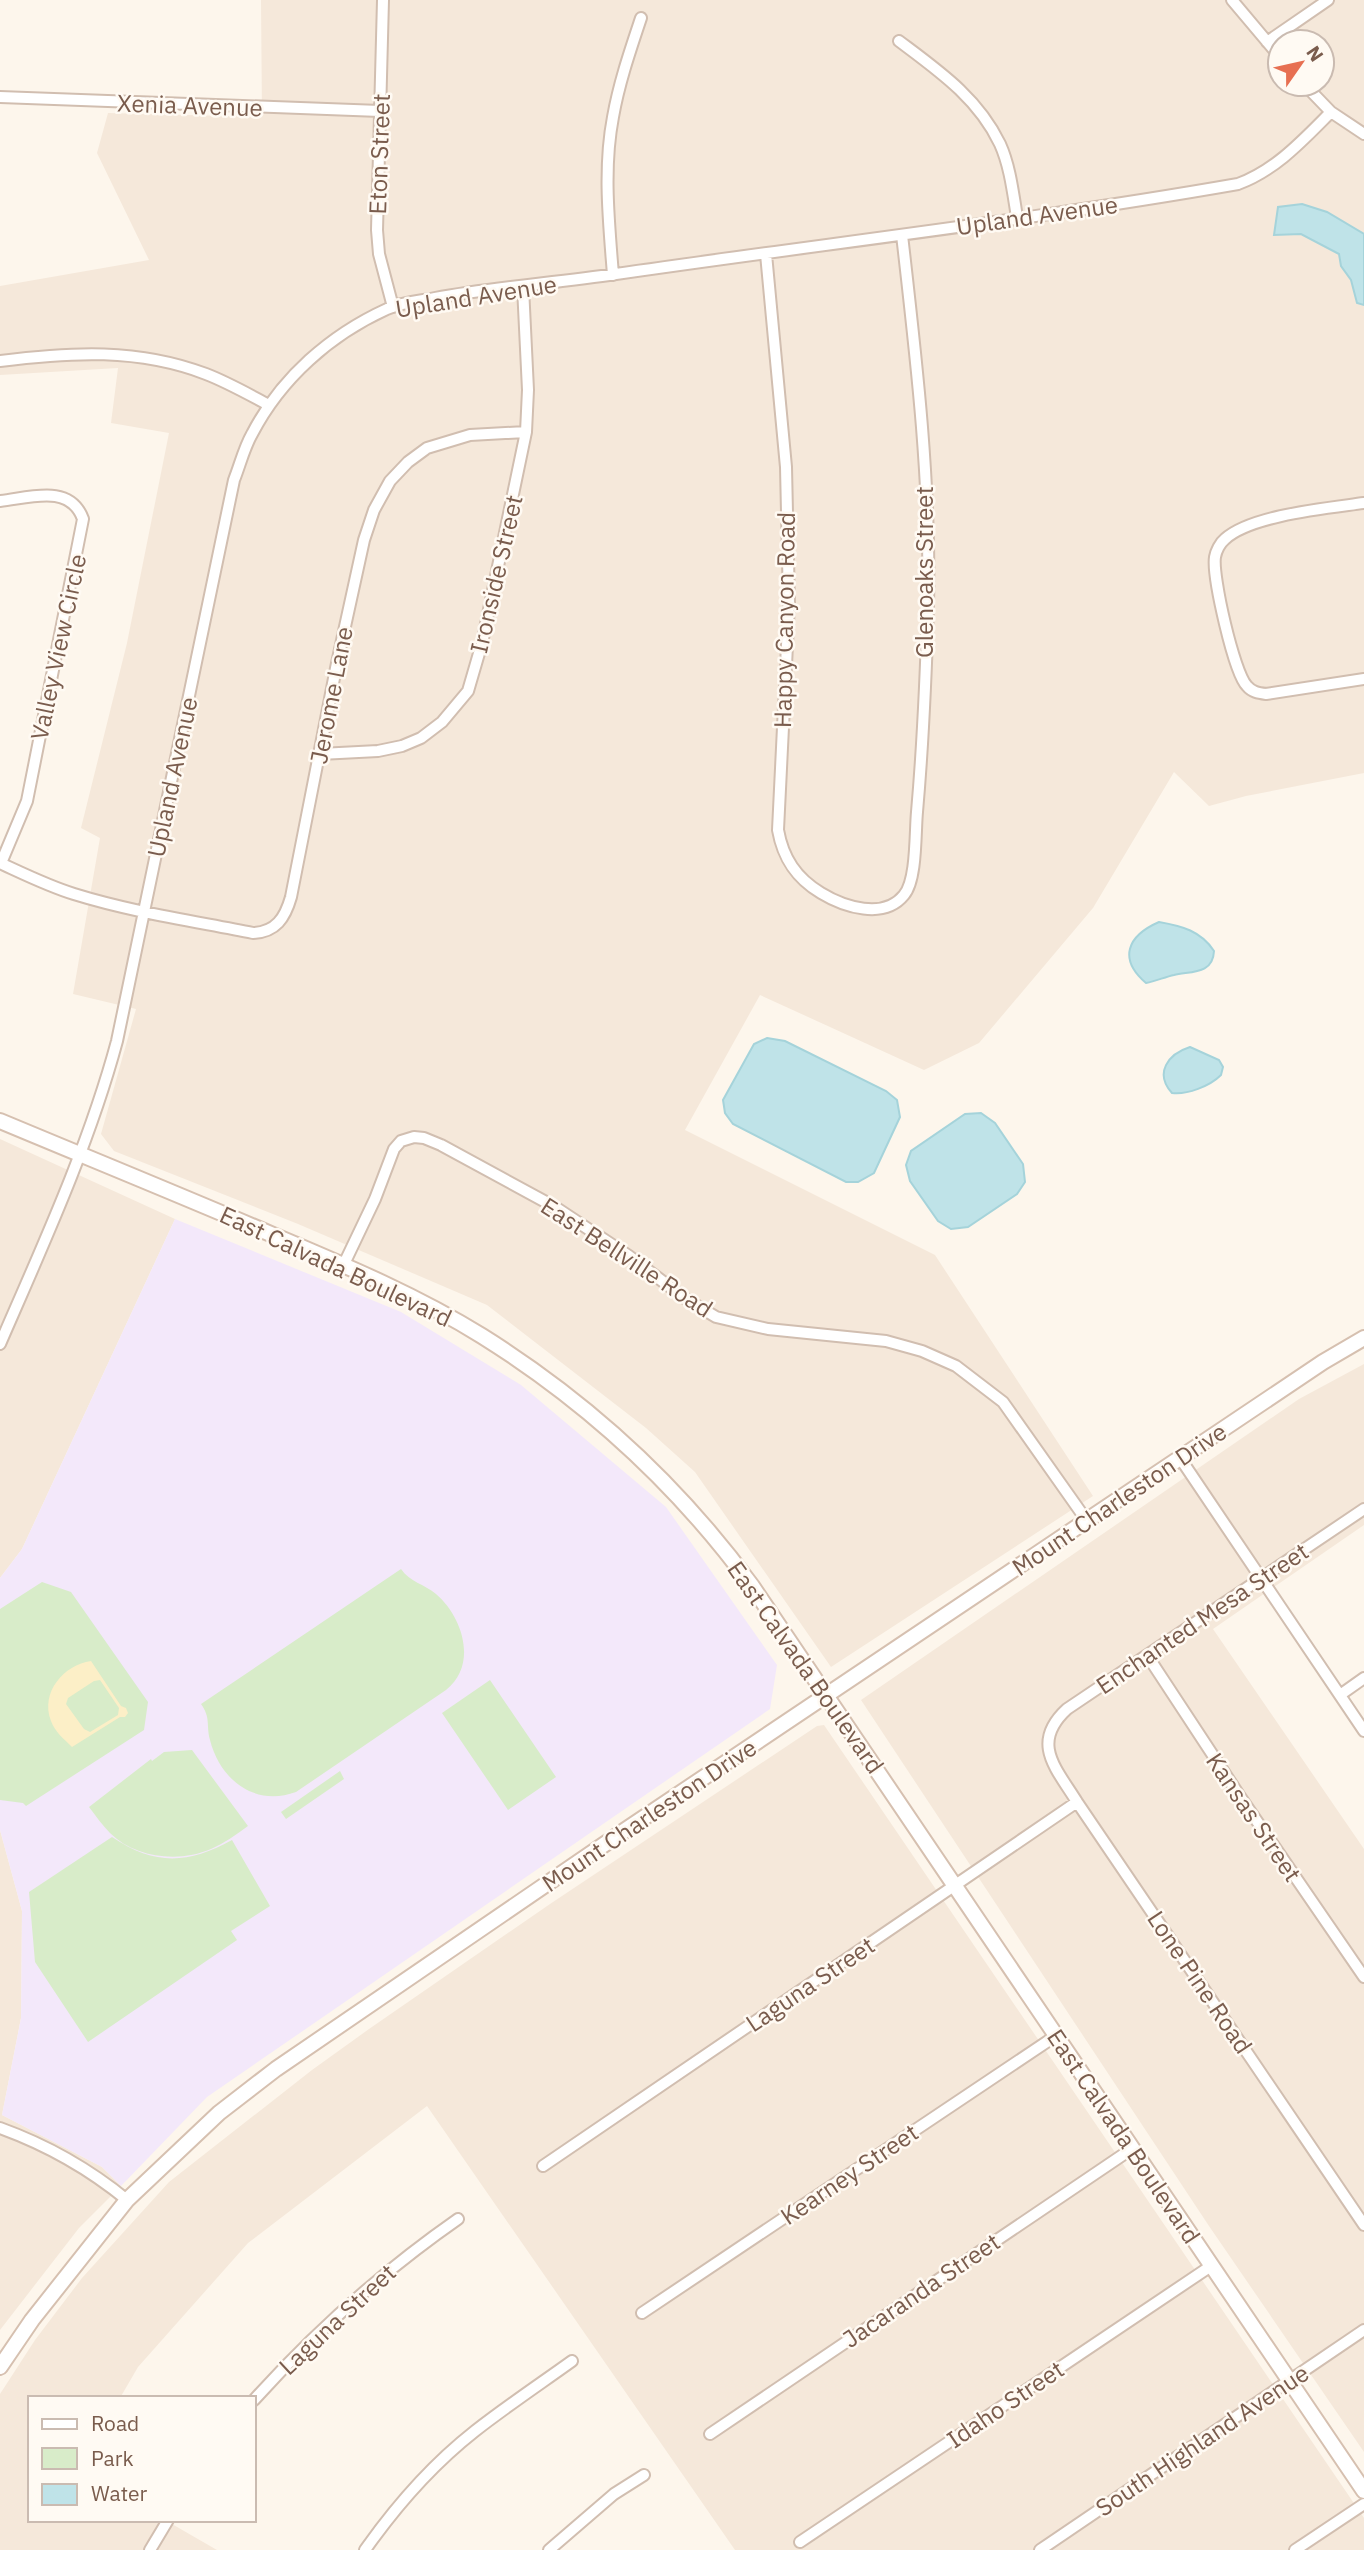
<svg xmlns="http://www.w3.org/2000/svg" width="1364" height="2550" font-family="'IBM Plex Sans',sans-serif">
<rect width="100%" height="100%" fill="#fdf6ec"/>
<!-- residential -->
<path fill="#f5e8da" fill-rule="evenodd" d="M261 0H1364V773L1246 796 1209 806 1174 772 1093 908 979 1043 924 1070 760 995 685 1130 935 1255 1093 1496 831 1667 695 1472 646 1428 487 1305 298 1224 114 1151 101 1134 136 1009 73 994 100 838 81 828 127 643 169 433 111 423 118 368 0 375V286L149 260 97 153 108 113 262 117ZM1280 42H1322V84H1280Z
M0 1139 175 1219 22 1549 0 1578Z
M1364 1364V1525L1213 1629 1364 1849V2452L1209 2226 861 1700 1299 1399Z
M824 1725 1364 2518V2550H735L427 2106 248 2243 138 2367 120 2398H30V2520H165L217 2550H0V2394L35 2340 82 2278 169 2182 312 2070 369 2029 550 1904 817 1726Z
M0 1830 22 1911 21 2018 2 2115 102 2167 121 2186 79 2228 0 2330Z"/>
<!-- education -->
<path fill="#f3e8fa" d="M175 1219 401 1312 521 1385 666 1507 777 1665 770 1709 207 2097 121 2186 102 2167 2 2115 21 2018 22 1911 0 1830V1578L22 1549Z"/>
<!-- green -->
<path fill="#d8ecc9" d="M401 1569C410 1582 424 1584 436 1594 463 1617 478 1665 446 1690L296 1792C255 1807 220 1780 210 1740 206 1725 211 1718 201 1704Z
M42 1582 71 1592 148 1702 144 1730 26 1806 23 1803 0 1800V1609Z
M490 1680 556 1777 508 1810 442 1713Z
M192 1750 248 1826C236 1835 224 1843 211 1849 179 1863 135 1858 110 1833 102 1825 96 1816 89 1807L151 1759 152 1761 164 1752Z
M340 1771 344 1779 286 1819 281 1812Z
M112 1837C155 1866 188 1864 232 1840L270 1906 231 1931 237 1940 88 2042 35 1962 29 1892Z"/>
<!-- sand -->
<path fill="#fcefc7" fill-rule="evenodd" d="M91 1661 121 1706 126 1708 128 1713 125 1717H120L72 1747C64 1739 55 1732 51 1721 40 1692 64 1665 91 1661ZM100 1680 119 1708 118 1715 90 1732 84 1729 66 1704 68 1698 94 1681Z"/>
<!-- water -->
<path fill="#bfe3e8" stroke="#a5d3da" stroke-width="2" d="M1302 204 1327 212 1364 234V305L1357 303 1351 280 1341 266 1339 254 1301 234 1274 235 1278 207Z
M1159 922C1182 926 1201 931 1214 951 1213 975 1190 971 1174 975 1165 977 1156 981 1146 983 1118 959 1127 936 1159 922Z
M767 1038 785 1041 886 1091 897 1100 900 1117 874 1173 858 1182H846L733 1124 725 1113 723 1100 754 1044Z
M1190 1047 1219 1060 1223 1067 1221 1075C1210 1086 1187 1095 1172 1093 1154 1073 1168 1054 1190 1047Z
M981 1113 995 1123 1023 1164 1025 1182 1017 1194 968 1227 951 1229 938 1221 910 1181 906 1165 911 1151 965 1114Z"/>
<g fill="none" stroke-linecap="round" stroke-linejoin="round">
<defs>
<path id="street" d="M383 0 377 230 379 254 393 307
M1232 0 1280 57
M899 41C939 71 978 98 1000 144 1010 166 1013 193 1017 217
M1267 42 1328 0
M1304 84 1331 112 1364 134
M0 97 380 111
M766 254 786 467 789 604 778 830C783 858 796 878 821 893 844 907 884 920 904 895 917 880 915 832 917 812 923 744 926 674 928 605 931 482 916 357 902 235
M613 275C609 223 603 169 613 117 619 83 630 51 641 18
M0 361C71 352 138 348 206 374 227 382 248 394 269 405
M0 501C29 498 70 483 83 519L27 801 1 863
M1364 503C1329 508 1251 515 1225 539 1220 543 1216 551 1215 557 1212 576 1234 673 1247 686 1252 692 1258 693 1266 694L1364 679
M320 754 378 751 402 746 421 738 442 722 468 691 482 643 526 432 528 390 523 287
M0 863C24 874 48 886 74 894 132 912 193 921 253 933 276 932 285 918 291 897L337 663 364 540 374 510 390 481 408 462 427 448 470 435 526 432
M344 1264 375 1199 394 1149 401 1141 414 1137 424 1138 441 1145 555 1207 629 1256 686 1299 716 1317 768 1329 886 1341 922 1351 956 1366 1003 1402 1087 1521
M0 1344C43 1245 89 1145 117 1041L234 480C240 465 244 448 252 434 281 378 330 335 387 309 401 302 420 301 435 298 495 287 556 283 616 274 823 244 1032 220 1238 184 1276 170 1303 140 1331 112
M1180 1458 1364 1731
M1364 1509 1067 1709C1030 1743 1056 1768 1077 1802L1364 2225
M1147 1655 1239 1795 1364 1977
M1340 1695 1364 1678
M0 2128C47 2145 88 2168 127 2200
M543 2166 1077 1802
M642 2313 1057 2035
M254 2400C316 2331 382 2272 458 2219
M710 2434 1133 2148
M800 2542 1211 2266
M150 2550 168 2520
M365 2550C396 2506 433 2464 475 2431 507 2406 540 2384 572 2361
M549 2550 614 2494 644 2475
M1040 2550 1364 2330
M1295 2550 1364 2504"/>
<path id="secondary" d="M0 1121C91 1159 182 1196 273 1235 344 1265 416 1295 482 1336 589 1403 678 1485 752 1586L1364 2491
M0 2367 32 2320 127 2200 219 2113 276 2069 621 1833 1323 1362 1364 1338"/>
</defs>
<!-- street casing -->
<use href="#street" stroke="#d1beb0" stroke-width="14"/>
<!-- secondary casing -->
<use href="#secondary" stroke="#d6c0b0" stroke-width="18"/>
<!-- street -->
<use href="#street" stroke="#fff" stroke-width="10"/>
<!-- secondary -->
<use href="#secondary" stroke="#fff" stroke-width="14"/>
</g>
<g text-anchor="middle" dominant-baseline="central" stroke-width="5" stroke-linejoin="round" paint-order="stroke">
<!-- street labels -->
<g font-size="24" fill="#7a5c4d" stroke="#fffaf3">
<text transform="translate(190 105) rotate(2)">Xenia Avenue</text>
<text transform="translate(379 154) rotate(-88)">Eton Street</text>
<text transform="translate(1037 215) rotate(-8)">Upland Avenue</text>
<text transform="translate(476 296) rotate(-9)">Upland Avenue</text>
<text transform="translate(924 572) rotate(-90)">Glenoaks Street</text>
<text transform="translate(496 574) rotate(-77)">Ironside Street</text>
<text transform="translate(784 620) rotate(-89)">Happy Canyon Road</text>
<text transform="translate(58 647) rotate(-78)">Valley View Circle</text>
<text transform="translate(331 695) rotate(-79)">Jerome Lane</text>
<text transform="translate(172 777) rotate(-78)">Upland Avenue</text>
<text transform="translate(627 1257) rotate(33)">East Bellville Road</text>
<text transform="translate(336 1266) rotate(25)">East Calvada Boulevard</text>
<text transform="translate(1119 1499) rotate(-34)">Mount Charleston Drive</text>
<text transform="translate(1202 1618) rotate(-34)">Enchanted Mesa Street</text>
<text transform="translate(806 1667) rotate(55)">East Calvada Boulevard</text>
<text transform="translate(649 1815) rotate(-34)">Mount Charleston Drive</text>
<text transform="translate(1254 1817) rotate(56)">Kansas Street</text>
<text transform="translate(1200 1982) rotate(56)">Lone Pine Road</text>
<text transform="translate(810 1984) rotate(-34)">Laguna Street</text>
<text transform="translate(1124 2136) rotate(56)">East Calvada Boulevard</text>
<text transform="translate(849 2174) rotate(-34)">Kearney Street</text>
<text transform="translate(921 2290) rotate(-34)">Jacaranda Street</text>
<text transform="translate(337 2319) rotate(-43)">Laguna Street</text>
<text transform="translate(1005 2404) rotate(-34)">Idaho Street</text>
<text transform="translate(1202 2440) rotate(-34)">South Highland Avenue</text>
</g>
</g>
<!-- legend -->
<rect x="28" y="2396" width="228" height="126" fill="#fffaf3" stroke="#cabbb1" stroke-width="2"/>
<rect x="42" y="2419" width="35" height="10" fill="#ffffff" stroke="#cabbb1" stroke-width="2"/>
<text x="91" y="2431" font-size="21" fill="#7a5c4d">Road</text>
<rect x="42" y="2448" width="35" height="21" fill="#d8ecc9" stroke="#cabbb1" stroke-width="2"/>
<text x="91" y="2466" font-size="21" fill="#7a5c4d">Park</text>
<rect x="42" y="2484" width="35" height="21" fill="#bfe3e8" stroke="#cabbb1" stroke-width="2"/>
<text x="91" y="2501" font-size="21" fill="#7a5c4d">Water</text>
<!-- north arrow -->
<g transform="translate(1301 63) rotate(56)"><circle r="33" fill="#fffaf3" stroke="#cabbb1" stroke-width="2"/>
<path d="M0-5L12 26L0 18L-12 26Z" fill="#e76f51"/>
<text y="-10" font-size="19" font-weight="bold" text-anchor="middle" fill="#7a5c4d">N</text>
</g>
</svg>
